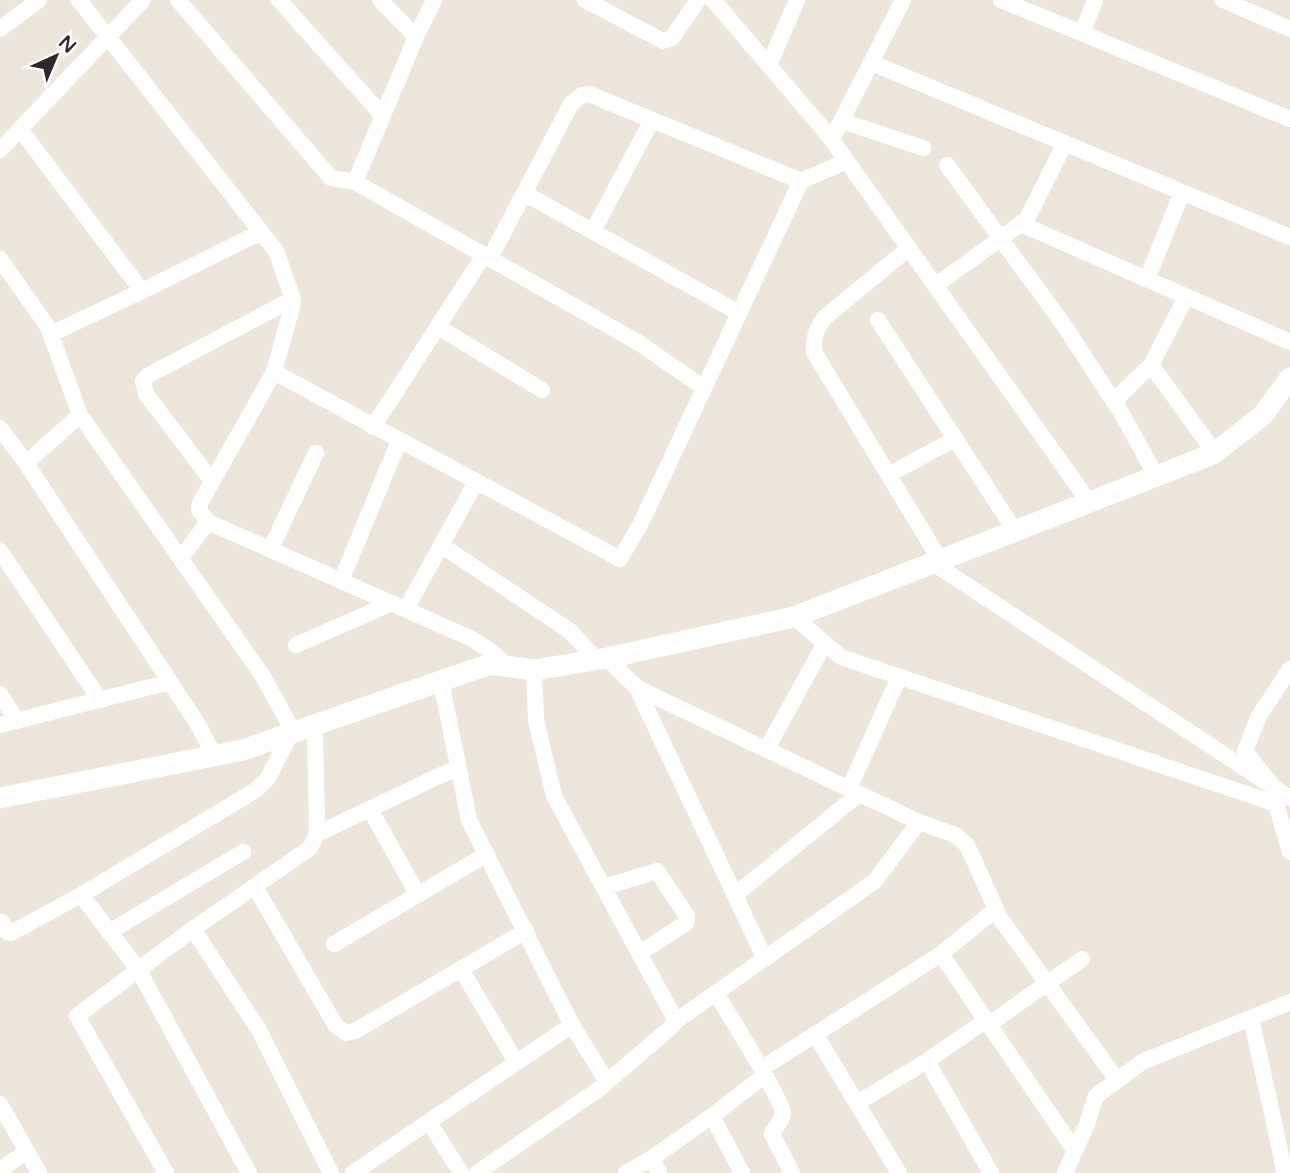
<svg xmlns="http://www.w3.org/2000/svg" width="1290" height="1173" font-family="'Varela Round',sans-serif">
<rect width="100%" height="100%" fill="#ece6db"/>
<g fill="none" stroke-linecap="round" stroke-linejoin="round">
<!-- street -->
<path stroke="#fff" stroke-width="16" d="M79 0 276 251 293 299 292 307 274 372
M178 0 331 178 355 182 639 343 704 388
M279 0 383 116
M380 0 416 37
M585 0 663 41 672 38 698 0
M713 0 829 136 1089 502
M1001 0 1290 119
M1223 0 1290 29
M0 29 39 0
M1082 33 1095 0
M872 63 1290 237
M769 65 797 0
M842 121 923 148
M20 129 142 291 51 334
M832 139 903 0
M0 150 143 0
M947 165 1066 328 1117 407
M355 182 416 37 434 0
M524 193 739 313
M1021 224 1290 342
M593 231 652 120
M909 248 824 318C816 330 813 338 814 352L940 560
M490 258 571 104 582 95 589 94 801 181
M0 259 48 327 80 415
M1147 279 1182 192
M935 286 1027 219 1065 143
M142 291 261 232
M878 320 1015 531
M438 327 542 390
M1151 365 1215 453
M373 427 484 255
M0 428 26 463
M888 475 955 439
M1156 476 1116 403 1121 394 1151 365 1186 297
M212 481 146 394 143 381 147 376 293 299
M441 545 570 631 597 660
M270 550 316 453
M0 551 100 700
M181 558 208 522
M933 563 1290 798
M341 581 399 441
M406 609 476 482
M794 617 841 657 1276 804
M296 645 392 603
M508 667 491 651 470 638 208 522 199 510 200 503 274 372 620 559 641 523 801 181 847 161
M1290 669 1259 716 1245 751 1275 789 1276 804 1290 852
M534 670 536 720 554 796 676 1021 875 881 919 822 637 688 607 658
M441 681 469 820 572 1025 607 1082
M637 688 765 959
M0 694 17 721
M0 725 170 682
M315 725 317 834 458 767
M766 750 825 643
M849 789 899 677
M370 809 418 895
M919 822 955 835 967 845 1000 918 1117 1080
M317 834 310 848 193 929 259 1030 331 1173
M255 887 336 1026 346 1033 355 1031 526 931
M604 887 657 871 687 916 686 923 640 953
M81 895 138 969 249 1173
M735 895 859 794
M2 922 7 932 11 933 81 895 256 790 268 778 291 733 287 720 262 675 80 415 26 463 197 723 214 755
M109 932 243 852
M334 944 487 854
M941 954 995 910
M461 969 516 1062
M716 993C726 1010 784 1102 783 1114 782 1122 774 1127 772 1134L792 1173
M1251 1018 1285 1173
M985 1021 927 1061 991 1173
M988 1025 1082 959
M815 1034 899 1173
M761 1069 941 954 1075 1151
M857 1103 927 1061
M0 1104 39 1173
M429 1122 461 1173
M652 1158 712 1116
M0 1170 27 1151
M166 1173 77 1016 193 929
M353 1173 572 1025
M477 1173 599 1089 670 1028 676 1021
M626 1173 652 1158 659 1173
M742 1173 712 1116 765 1075
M1065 1173 1087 1124 1096 1096 1142 1062 1290 1002"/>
<!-- secondary -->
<path stroke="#fff" stroke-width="21" d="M0 798 243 750 490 664 534 670 607 658 794 617 1213 454 1263 415 1290 378"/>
</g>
<!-- north arrow -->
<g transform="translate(56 56) rotate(44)" stroke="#ffffff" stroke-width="5" paint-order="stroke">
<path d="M0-5L12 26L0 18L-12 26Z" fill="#2a2a2a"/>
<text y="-10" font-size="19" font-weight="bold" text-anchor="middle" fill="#2a2a2a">N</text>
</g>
</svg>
